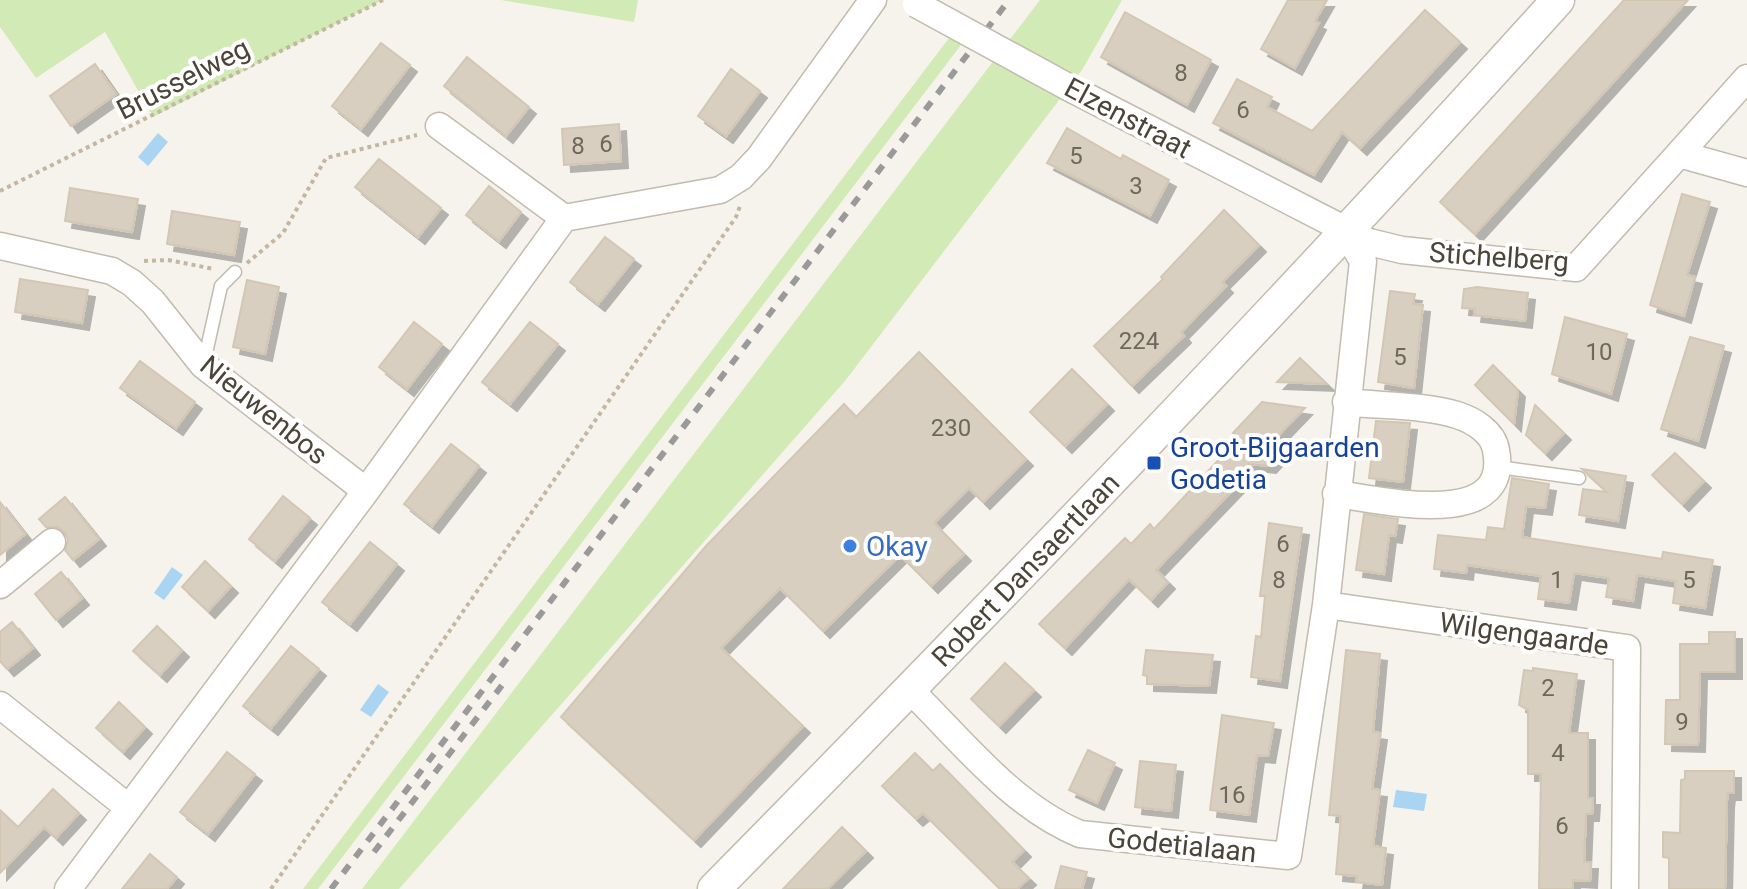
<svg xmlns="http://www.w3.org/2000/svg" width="1747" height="889" font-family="Roboto,sans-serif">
<defs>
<filter id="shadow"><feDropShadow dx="7" dy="7" stdDeviation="0" flood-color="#0004"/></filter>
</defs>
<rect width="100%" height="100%" fill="#f6f3ec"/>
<!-- green -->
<path fill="#d2eab5" d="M0 0H383L153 117 105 32 36 78 0 27Z
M501 0H638L634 22Z
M1040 0H1122L1082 70 845 381 399 889H362Z
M949 38 961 45 318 889H303Z"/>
<!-- water -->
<path fill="#a9d4f2" d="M158 133 168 142 148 166 138 157Z
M172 567 183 575 164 600 154 593Z
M378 684 389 692 371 717 360 710Z
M1396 790 1427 794 1424 811 1393 807Z"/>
<!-- building -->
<path fill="#d8cfc1" stroke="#d3c7b4" stroke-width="2" filter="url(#shadow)" d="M1288 0H1327L1315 21 1319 23 1295 68 1261 49Z
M1624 0H1688L1475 234 1440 202Z
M1425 10 1460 42 1360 148 1342 132 1314 175 1213 123 1237 79 1272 97 1267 107 1312 131Z
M1125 12 1211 60 1187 105 1101 57Z
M381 43 410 65 361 129 332 106Z
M467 57 529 107 506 136 444 86Z
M95 64 116 94 71 126 50 96Z
M731 69 760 91 726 136 698 116Z
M619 124 621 161 564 165 562 129Z
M1067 128 1121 159 1123 155 1169 180 1150 216 1047 163Z
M379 159 441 208 418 237 355 187Z
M489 186 521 212 499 241 466 215Z
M70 188 138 199 132 232 65 221Z
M1682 194 1710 202 1687 275 1695 277 1684 316 1650 305Z
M1224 210 1259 245 1222 282 1226 286 1181 332 1184 336 1132 386 1094 346 1163 279 1161 277Z
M172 211 240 222 234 255 167 244Z
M605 237 634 259 598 304 570 282Z
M20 279 88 290 82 323 15 312Z
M247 280 279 287 265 354 233 347Z
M1477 287 1528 293 1525 321 1474 315 1475 309 1462 308 1464 289Z
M1390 291 1415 294 1413 304 1423 305 1414 388 1378 382Z
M1565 317 1627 334 1611 394 1552 374Z
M414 322 442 344 407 389 379 367Z
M530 322 558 344 510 404 482 382Z
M1690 337 1724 346 1698 441 1661 429Z
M919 352 1026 459 983 502 969 488 934 523 964 554 931 586 900 555 823 631 780 588 721 648 803 726 694 840 561 717 706 546 844 404 856 417Z
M1300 358 1327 384 1277 382Z
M140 361 195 402 176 428 120 388Z
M1493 365 1518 390 1514 424 1475 385Z
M1072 369 1107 404 1065 446 1030 412Z
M1262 402 1305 408 1275 439 1286 448 1269 466 1249 464 1248 474 1156 570 1168 582 1151 600 1129 579 1065 648 1039 624 1125 538 1131 544 1150 524 1154 529 1239 438 1233 433Z
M1535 405 1564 433 1545 453 1526 435Z
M1376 421 1410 423 1403 482 1369 478Z
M451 444 479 466 432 526 404 504Z
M1675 453 1704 481 1682 504 1652 475Z
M1582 469 1626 476 1618 521 1579 515 1583 489 1607 492Z
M1512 478 1549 484 1545 508 1526 506 1522 537 1662 559 1663 552 1713 560 1705 608 1673 603 1676 581 1637 575 1633 601 1606 597 1609 578 1574 573 1569 603 1538 599 1541 576 1467 565 1466 573 1434 569 1438 535 1486 540 1488 527 1504 529Z
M283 496 310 518 275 561 249 539Z
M65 497 99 539 73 560 65 550 68 540 65 532 57 527H46L39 519Z
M0 502 25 534 0 555Z
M1364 514 1398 519 1395 536 1389 535 1384 574 1356 570Z
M1269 523 1302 528 1280 681 1251 677 1256 636 1261 637 1265 596H1260Z
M370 542 397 564 350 624 322 602Z
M205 561 231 586 208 611 182 587Z
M61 572 82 598 56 620 35 594Z
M12 622 33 648 7 669 0 661V632Z
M157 626 182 650 160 675 133 651Z
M1709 632H1735V672H1700L1698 745 1665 744 1666 700H1680V644H1709Z
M291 646 319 669 271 728 243 706Z
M1146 650 1213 655 1209 686 1147 684V676L1143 675Z
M1346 650 1380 654 1373 732 1380 733 1372 789 1380 790 1373 846 1386 848 1382 885 1356 882 1357 876 1336 874 1341 816 1329 815Z
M1005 663 1034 690 999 726 971 699Z
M1533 668 1577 674 1569 733H1588V798H1593L1592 814H1586L1584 862H1591L1590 881 1573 880V889H1539L1541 774H1528V710L1519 705 1524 670 1533 671Z
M119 702 145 727 123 752 96 728Z
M1222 715 1274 723 1268 756 1257 755 1249 815 1210 810Z
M1088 750 1115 763 1097 803 1069 790Z
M227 752 255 774 208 834 180 812Z
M915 753 933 771 940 764 1024 850 1012 862 1029 878 1017 889H1000L923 813 916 819 882 786Z
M1140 761 1176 765 1171 811 1135 807Z
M1685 771H1734V793H1728L1727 801 1725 889H1669V858L1663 857V832L1680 833 1681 780 1685 779Z
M53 789 79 813 56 838 44 827 0 873V810L18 827Z
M842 827 866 851 827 889H783Z
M150 854 177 877 167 889H122Z
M1061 866 1087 872 1082 889H1055Z"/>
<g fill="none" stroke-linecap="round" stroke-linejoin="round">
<defs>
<path id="service" d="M204 362 221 286 235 272
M1498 467 1579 478"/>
<path id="minor" d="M1068 87 1369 242 1402 250 1576 268 1679 154 1747 173
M439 126 564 218
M1679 154 1747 78
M0 246 112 271 132 283 153 302 203 365 366 491
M1336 494C1378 499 1512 533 1496 450 1493 432 1473 420 1457 415 1427 405 1379 406 1346 402
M0 585 52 542
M1326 605 1627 648 1625 889
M910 690C962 741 1012 806 1080 834L1288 856 1326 605 1363 261 1347 234
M0 705 129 808
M68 889 366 491 564 218 720 190 741 177 759 158 873 0"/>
<g id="tertiary">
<path id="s1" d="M714 889C1001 598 1284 304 1558 0"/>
</g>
</defs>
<!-- service casing -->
<use href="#service" stroke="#c2bbae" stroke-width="15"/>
<!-- minor casing -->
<use href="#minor" stroke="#c2bbae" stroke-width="29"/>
<!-- tertiary casing -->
<use href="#tertiary" stroke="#c2bbae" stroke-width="35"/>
<!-- path -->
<path stroke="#c4b79f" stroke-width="4" stroke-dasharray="4 4" stroke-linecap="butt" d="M0 191 383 0
M144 261 168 260 214 269
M247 263 283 233 326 158 417 135
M271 889 736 217 740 206"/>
<!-- service -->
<use href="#service" stroke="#fff" stroke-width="12"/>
<!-- minor -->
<use href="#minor" stroke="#fff" stroke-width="26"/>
<!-- tertiary -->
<use href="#tertiary" stroke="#fff" stroke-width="32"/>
<!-- rail -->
<path stroke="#9a9a9a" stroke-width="6" stroke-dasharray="10 10" stroke-linecap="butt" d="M374 852 503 684
M331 889 1009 0"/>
<defs>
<path id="minor-bridge" d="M916 4 1068 87"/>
</defs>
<!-- minor-bridge casing -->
<use href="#minor-bridge" stroke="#c2bbae" stroke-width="29" stroke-linecap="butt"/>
<!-- minor-bridge -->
<use href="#minor-bridge" stroke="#fff" stroke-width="26"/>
</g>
<!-- markers -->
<rect fill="#1a4fb4" stroke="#fff" stroke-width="3" x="1146" y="455" width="16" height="16" rx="4"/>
<circle fill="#3f7fe0" stroke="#fff" stroke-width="3" cx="850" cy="546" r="8"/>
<g text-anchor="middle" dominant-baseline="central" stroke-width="8" stroke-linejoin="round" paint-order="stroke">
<!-- number labels -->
<g font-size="24" fill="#6e675b">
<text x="1181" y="73">8</text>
<text x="1243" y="110">6</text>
<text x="606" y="144">6</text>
<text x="578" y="146">8</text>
<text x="1076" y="156">5</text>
<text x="1136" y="186">3</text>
<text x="1139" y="341">224</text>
<text x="1599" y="352">10</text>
<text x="1400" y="357">5</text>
<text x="951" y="428">230</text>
<text x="1283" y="544">6</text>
<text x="1279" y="580">8</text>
<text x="1557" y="580">1</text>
<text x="1689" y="580">5</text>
<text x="1548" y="688">2</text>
<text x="1682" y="722">9</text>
<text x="1558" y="753">4</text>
<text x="1232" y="795">16</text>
<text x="1562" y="826">6</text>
</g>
<!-- street labels -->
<g font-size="28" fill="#4b4439" stroke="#fff">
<text transform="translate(183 79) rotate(-27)">Brusselweg</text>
<text transform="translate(1128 118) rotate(28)">Elzenstraat</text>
<text transform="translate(1499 257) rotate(4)">Stichelberg</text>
<text transform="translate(264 410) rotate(39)">Nieuwenbos</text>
<text stroke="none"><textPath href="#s1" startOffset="446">Robert Dansaertlaan</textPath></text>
<text transform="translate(1524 634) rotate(8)">Wilgengaarde</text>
<text transform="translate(1182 845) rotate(6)">Godetialaan</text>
</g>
<!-- transit labels -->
<g font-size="28" fill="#164399" stroke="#fff" text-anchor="start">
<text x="1170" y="447">Groot-Bijgaarden<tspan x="1170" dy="32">Godetia</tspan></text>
</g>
<!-- shop labels -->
<g font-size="28" fill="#366cbe" stroke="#fff" text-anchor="start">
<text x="866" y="546">Okay</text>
</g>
</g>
</svg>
